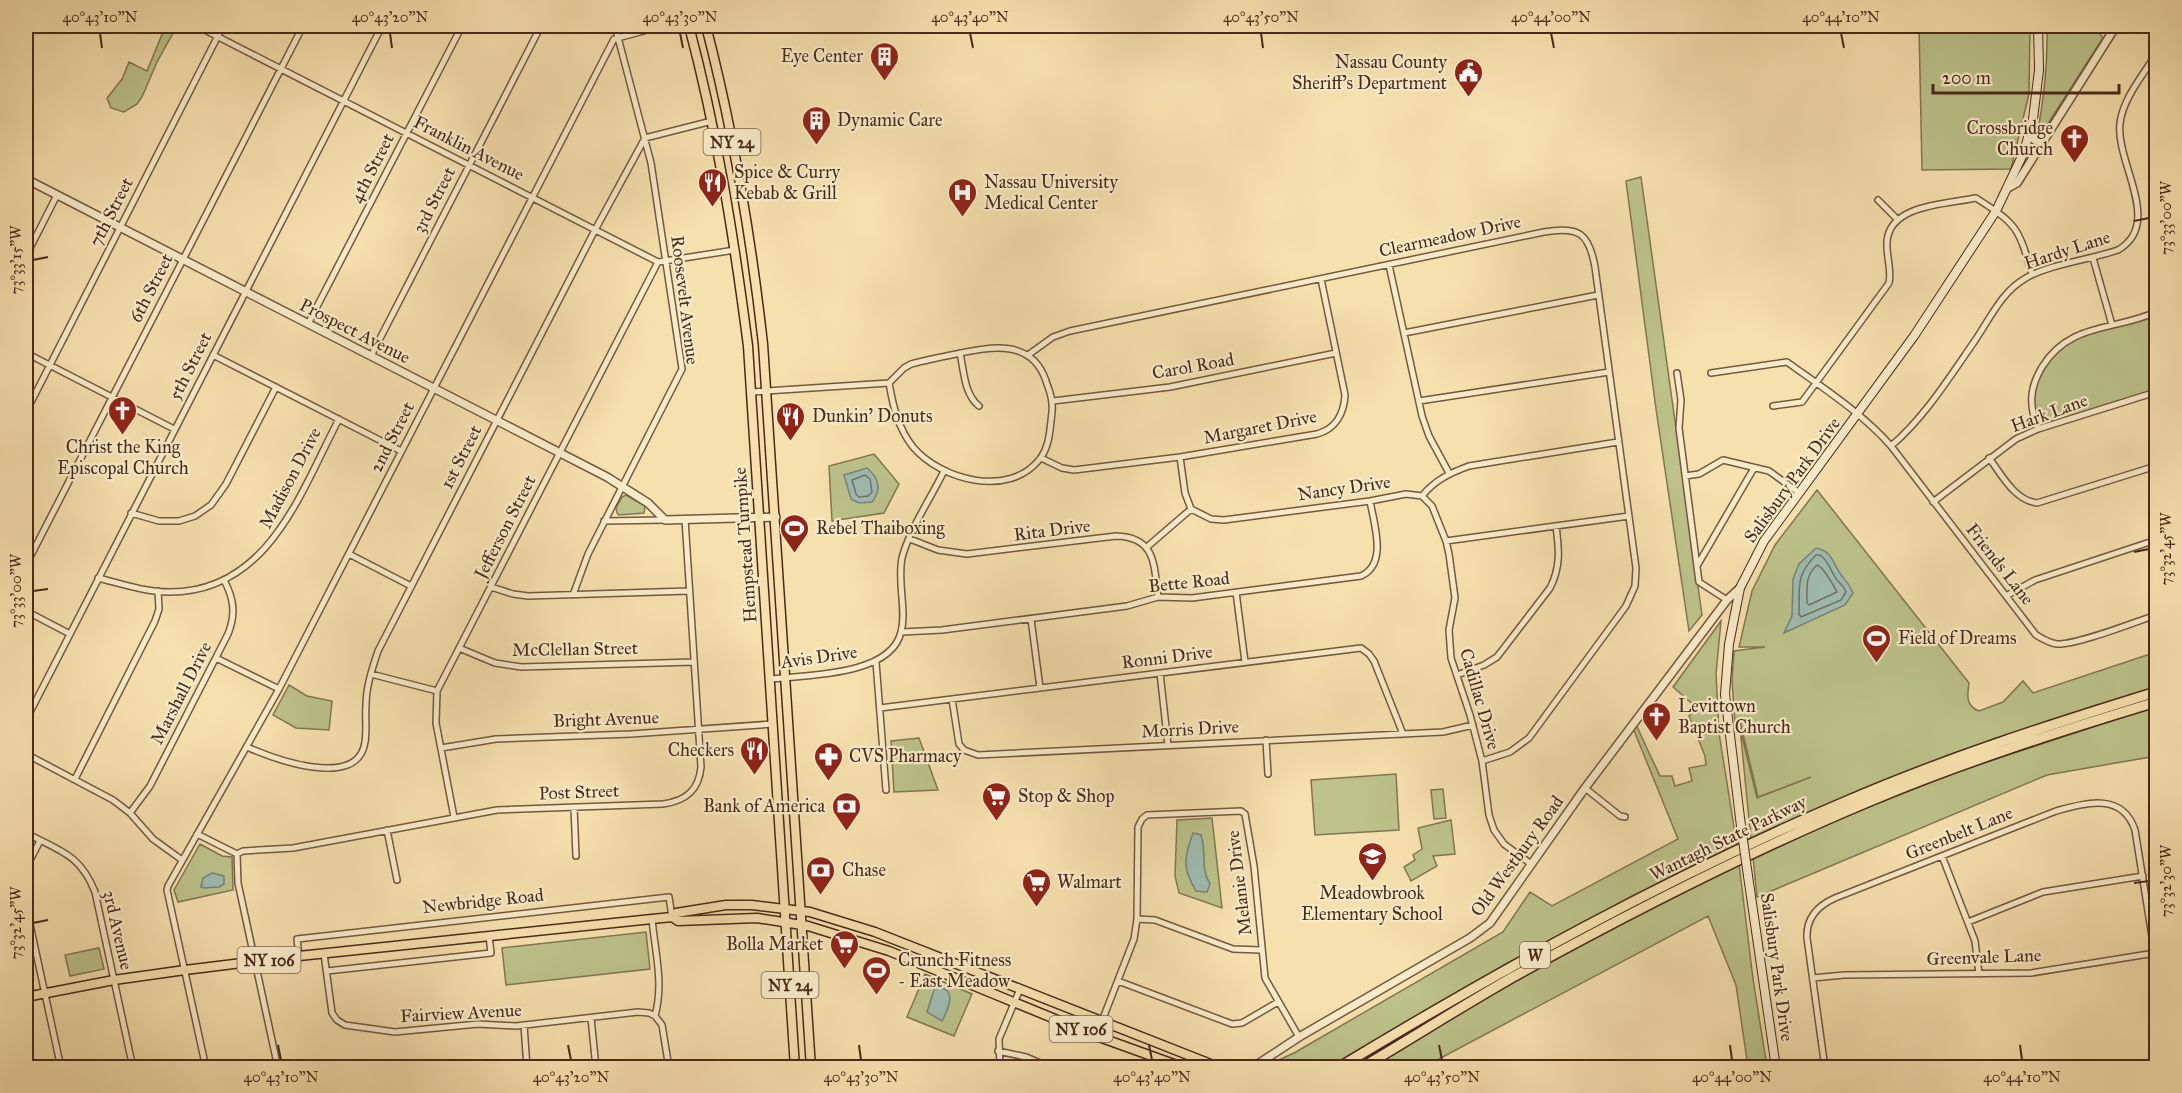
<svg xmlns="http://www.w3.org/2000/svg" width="2182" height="1093" font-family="'IM FELL Great Primer',serif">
<rect width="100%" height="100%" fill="#f6e0ae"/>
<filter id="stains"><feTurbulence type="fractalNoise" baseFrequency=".00333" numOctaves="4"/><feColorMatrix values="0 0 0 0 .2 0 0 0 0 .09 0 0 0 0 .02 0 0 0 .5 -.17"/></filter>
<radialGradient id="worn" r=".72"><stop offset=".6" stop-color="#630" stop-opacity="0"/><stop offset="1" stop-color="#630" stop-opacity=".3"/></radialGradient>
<!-- green -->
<path fill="#bcc28a" stroke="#827652" stroke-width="1.5" d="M177 26 157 62 142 97 137 104 124 112 111 108 107 98 122 79 129 62 147 71 163 32Z
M1919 26H2030L2029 94 2011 169 1922 170Z
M2047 26H2094L2103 38 2049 122 2037 136C2044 99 2048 63 2047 26Z
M1641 177 1702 615 1689 631 1656 409 1626 181Z
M2156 312V392L2038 429 2031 409 2036 377 2048 359 2070 338Z
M874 454 899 484 884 513 832 521 829 466Z
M1817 490 1969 683C1967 696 1966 706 1979 711L2003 702 2023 681 2033 693 2156 652V688L1992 740 1751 840 1740 728 1757 798 1811 777 1758 797 1740 721 1735 725 1732 680 1734 651 1765 647H1739L1752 591 1775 545Z
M626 495 645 506 644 513 619 515 617 513 616 508 622 497Z
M1721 621 1716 674 1719 733 1737 846 1506 964 1331 1067 1269 1068 1274 1062 1294 1053 1503 932 1530 892 1552 906 1678 839 1633 728 1637 726C1644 743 1652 759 1660 776H1672L1675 786 1692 781 1689 768 1706 765 1705 756 1689 716 1697 708 1673 687Z
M289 685 307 696 332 701 329 730 296 728 273 715Z
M2156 706V756L2047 775 1757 897 1753 857 1851 814 1954 773Z
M919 738 938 790 894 792 891 741Z
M1396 774 1399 830 1315 835 1311 780Z
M1443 789 1446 818 1434 819 1431 790Z
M1212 818 1222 908 1179 893 1175 876 1177 820Z
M1451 820 1455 854 1433 856 1437 866 1411 881 1404 867 1415 860 1413 855 1422 849 1418 828Z
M200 844 222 856 232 857 233 890 178 902 174 890Z
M1739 864 1753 979 1767 1067H1748L1736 985 1708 916 1435 1061 1431 1067 1366 1068C1488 996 1611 925 1739 864Z
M646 932 650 969 506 985 502 948Z
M99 948 104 969 70 976 65 955Z
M925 974 972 994 954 1036 907 1017Z"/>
<!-- water -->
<path fill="#9ebbb2" stroke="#7c8175" stroke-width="1.5" d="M867 468C879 478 882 489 872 502L859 503 851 499 844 475Z
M1816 548C1833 551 1833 565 1842 576 1847 583 1850 585 1853 593L1845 605 1784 633 1792 616 1793 579 1799 564Z
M1193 833 1201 835C1207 853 1200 868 1210 884L1207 892 1196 891C1182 868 1184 857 1193 833Z
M212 873 224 876V884L219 887 204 888 201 887 203 878Z
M935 987C958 987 949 1008 942 1021L927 1012Z"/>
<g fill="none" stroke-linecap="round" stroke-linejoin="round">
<!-- shore -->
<path stroke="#747266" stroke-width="1.5" d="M865 475 870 479 872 492 868 496 859 497 856 494 852 480Z
M1816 555H1820C1830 562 1830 571 1837 580 1841 585 1844 586 1846 592L1841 600 1801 617 1799 614C1800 586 1795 576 1816 555Z
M1817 565C1824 567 1833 585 1837 592L1809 605 1807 603C1807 587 1805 576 1817 565Z"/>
<defs>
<path id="minor" d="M197 26 658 262 735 250
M1878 200 1897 219
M26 256 57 195
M2093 258 2112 325
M1389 265 1422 416 1429 436 1449 473
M308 324 462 26
M1404 333 1598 295
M26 353 174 429
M960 353C964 371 964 394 979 406
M213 355 401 451
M1028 355 1053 337 1070 331 1544 232C1579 226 1589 233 1595 267L1636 568 1635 586 1626 606 1529 738 1510 752 1482 761
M371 356 541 26
M1677 373 1681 400 1679 428 1699 582 1727 600
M1711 373 1787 362C1823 388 1862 413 1891 446L2036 635C2043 639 2049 643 2057 644 2077 645 2135 622 2156 615
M752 392 889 383 904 368 911 364C926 360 941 357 956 354 990 347 1032 338 1046 381 1050 392 1053 400 1052 412 1050 428 1050 447 1039 460 1008 498 941 480 913 447 898 428 893 406 889 383
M1053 401 1170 387 1336 353
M1419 401 1609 372
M1773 406 1802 402 1889 283C1892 269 1886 256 1887 242 1889 204 1948 204 1976 198 2018 225 2018 227 2032 274
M26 412 223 26
M2038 429C2029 406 2029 389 2042 367 2070 322 2114 331 2156 312
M1891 446C1924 418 1949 378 1974 342 1990 319 2001 292 2026 278 2047 265 2092 259 2118 250 2164 224 2115 162 2120 123 2123 98 2144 74 2156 54
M1180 457 1185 493 1191 509 1211 519 1224 520 1370 501 1406 494 1422 496C1435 480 1450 473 1469 466L1618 442
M1041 458 1062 468 1074 470 1180 457 1317 434C1336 429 1344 413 1345 395L1321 279
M1989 458C2002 475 2014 500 2037 503L2156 466
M1685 476 1699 474 1723 460 1769 471 1798 492
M1422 496 1432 506 1446 541 1449 554 1455 598 1449 630 1451 658 1470 715 1482 761 1489 815 1494 830 1504 844 1531 864
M1933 502 2016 439 2038 429 2156 392
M131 513 159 521H179L195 516 211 505 226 484 276 387
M604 521 665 520
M910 539 938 550 967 554 1116 536C1156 537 1154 565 1158 597
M1446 541 1629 516
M1147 547 1191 509
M349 554 411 586
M26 565 303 26
M1697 566 1754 468
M98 578C122 584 145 592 170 592 269 592 301 491 339 419
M491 587 513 594 528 596 689 591
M1236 592 1245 662
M573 595 588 554 682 369 651 163 615 26
M2006 596 2035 580 2156 540
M26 611 70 634
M1031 619 1040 688
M902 632 942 630 1127 606 1158 597 1192 598 1361 576C1388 564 1374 524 1370 501
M459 648 495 663 521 667 694 662
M216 658 279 689
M876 662 886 790
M1160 673 1168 745
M371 674 437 691
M1457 675 1484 665 1497 657 1550 588C1561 567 1559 549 1556 526
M770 679C807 675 891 676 901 632 907 610 897 583 902 558 909 530 931 498 944 471
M952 699 959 744 964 750 978 755 1443 732 1473 725
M880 708 1361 648 1369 654 1374 661 1403 734
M26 720 382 26
M1266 740 1268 774
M247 747C272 758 358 791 365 742 367 730 365 717 366 705 366 687 372 669 378 651L595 230 645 138 712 121
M441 748 496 739 631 734 773 724
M26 754 113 800 130 813 153 839 182 860
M75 779 155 621 159 609 158 591
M1585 788 1620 816 1625 817
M574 807 576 856
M130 813 150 786 228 634C236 614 234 599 224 580
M454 817 436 723 437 691 658 262
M387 830 397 880
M26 833C60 851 80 854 95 892L133 1068
M197 834 237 854
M237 854 243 851 293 848 497 810 663 804C686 801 699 790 701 767L685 519
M237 854 238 883 278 1068
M1942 856 1975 941 1979 974
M26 868 40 841
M26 906 61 1068
M652 919C655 952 664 983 655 1016L662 1025 669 1068
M1137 919 1155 920 1233 949 1261 950
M1968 922 2043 892 2143 876
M324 954 332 1013 337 1020 345 1025 395 1032 478 1024 516 1026 638 1012 649 1013 655 1016
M299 956 297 939 669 897 672 917
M327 971 491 953 489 936
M1813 978 1844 975 2031 973 2155 953
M1118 981 1232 1024 1242 1023 1278 1002
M591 1018 596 1068
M1102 1021 1134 939 1137 919 1138 827 1142 819 1147 815 1241 811 1245 814 1254 866 1265 978 1299 1037
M524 1025 527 1068
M998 1051 1026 1057 1052 1068
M206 1068 167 890 168 886 279 689 614 39 662 26
M1000 1068 999 1039 1020 989
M1825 1068 1807 938C1806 918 1817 906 1835 898L2056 811C2086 803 2122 792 2135 830L2156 961
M1920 1068H2083"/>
<path id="tertiary" d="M26 179 607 477 648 503 665 520 776 517
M2008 188 2017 183 2116 26
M1252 1068 1299 1037 1470 938 1490 923 1585 788 1727 600 1740 588"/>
<path id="secondary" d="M2029 134 2035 140 2044 141
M1741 826 1725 694 1729 644 1740 588 1764 541 1914 336 1996 211 2024 152 2033 119 2039 70 2038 26
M1748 876 1776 1068"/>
<path id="primary" d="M689 26C717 131 734 238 748 346L795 1068
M706 26C733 130 751 237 763 344L811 1068
M672 917 676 913 726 905H752L810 912 875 932 1221 1068
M26 997 114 980 185 970 299 956 652 919 672 917 678 921 757 918 808 926 889 951 1099 1037 1185 1068"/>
<path id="motorway" d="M1338 1068C1500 970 1666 878 1840 804 1943 759 2049 725 2156 692
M1361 1068C1412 1038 1462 1006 1513 977 1629 913 1748 852 1870 801 1963 762 2060 731 2156 702"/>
</defs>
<!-- minor casing -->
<use href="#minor" stroke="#74583f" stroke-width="8"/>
<!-- tertiary casing -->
<use href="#tertiary" stroke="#74583f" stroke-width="10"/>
<!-- secondary casing -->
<use href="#secondary" stroke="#492a1a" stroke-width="10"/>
<!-- primary casing -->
<use href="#primary" stroke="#492a1a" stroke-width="11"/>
<!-- motorway casing -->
<use href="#motorway" stroke="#492a1a" stroke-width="12"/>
<!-- minor -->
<use href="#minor" stroke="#f9ebca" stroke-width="5"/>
<!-- tertiary -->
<use href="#tertiary" stroke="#f9ebca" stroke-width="7"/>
<!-- secondary -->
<use href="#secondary" stroke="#f9ebca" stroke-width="8"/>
<!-- primary -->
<use href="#primary" stroke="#f6e0ae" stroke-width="8"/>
<!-- motorway -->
<use href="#motorway" stroke="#f6e0ae" stroke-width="9"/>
<defs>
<path id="secondary-bridge" d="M1741 826 1748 876"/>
</defs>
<!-- secondary-bridge casing -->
<use href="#secondary-bridge" stroke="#492a1a" stroke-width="10" stroke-linecap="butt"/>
<!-- secondary-bridge -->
<use href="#secondary-bridge" stroke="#f9ebca" stroke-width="8"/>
</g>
<!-- ticks -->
<path fill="none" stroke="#492a1a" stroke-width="2" d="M100 33 102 48M390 33 392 48M680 33 683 48M970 33 973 48M1261 33 1263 48M1551 33 1554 48M1841 33 1844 48M2134 221 2149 218M33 260 48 257M2134 552 2149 549M33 591 48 589M2134 883 2149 881M33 923 48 920M278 1045 281 1060M568 1045 571 1060M859 1045 861 1060M1149 1045 1152 1060M1439 1045 1442 1060M1730 1045 1732 1060M2020 1045 2022 1060"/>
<!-- icons -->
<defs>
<symbol id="building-pin" viewBox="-11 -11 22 30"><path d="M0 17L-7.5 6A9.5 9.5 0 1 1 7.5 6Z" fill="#8f2418" stroke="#f9ebca"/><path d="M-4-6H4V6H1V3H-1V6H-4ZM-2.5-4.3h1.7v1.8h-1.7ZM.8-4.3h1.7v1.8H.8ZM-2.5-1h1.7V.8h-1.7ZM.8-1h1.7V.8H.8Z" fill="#fff"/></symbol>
<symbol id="civic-pin" viewBox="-11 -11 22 30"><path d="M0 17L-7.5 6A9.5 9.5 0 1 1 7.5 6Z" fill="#8f2418" stroke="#f9ebca"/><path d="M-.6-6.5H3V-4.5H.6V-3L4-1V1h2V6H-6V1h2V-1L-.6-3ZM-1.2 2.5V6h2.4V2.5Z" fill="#fff"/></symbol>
<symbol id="church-pin" viewBox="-11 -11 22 30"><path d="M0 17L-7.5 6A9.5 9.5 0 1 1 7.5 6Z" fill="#8f2418" stroke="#f9ebca"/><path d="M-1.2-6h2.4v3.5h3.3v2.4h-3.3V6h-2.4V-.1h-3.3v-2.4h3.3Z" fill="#fff"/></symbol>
<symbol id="restaurant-pin" viewBox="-11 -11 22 30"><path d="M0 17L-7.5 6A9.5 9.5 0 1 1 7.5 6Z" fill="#8f2418" stroke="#f9ebca"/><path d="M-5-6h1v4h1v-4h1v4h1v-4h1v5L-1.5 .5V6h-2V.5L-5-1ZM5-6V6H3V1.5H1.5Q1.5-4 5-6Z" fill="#fff"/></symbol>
<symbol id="hospital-pin" viewBox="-11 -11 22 30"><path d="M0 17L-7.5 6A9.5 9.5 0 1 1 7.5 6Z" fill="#8f2418" stroke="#f9ebca"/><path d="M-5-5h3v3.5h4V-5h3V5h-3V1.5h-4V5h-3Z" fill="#fff"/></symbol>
<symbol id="stadium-pin" viewBox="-11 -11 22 30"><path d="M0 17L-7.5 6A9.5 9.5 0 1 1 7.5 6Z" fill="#8f2418" stroke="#f9ebca"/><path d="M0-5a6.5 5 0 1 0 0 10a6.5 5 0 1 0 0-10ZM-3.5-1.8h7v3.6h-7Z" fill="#fff"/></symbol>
<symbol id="pharmacy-pin" viewBox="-11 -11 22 30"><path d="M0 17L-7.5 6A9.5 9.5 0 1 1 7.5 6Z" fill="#8f2418" stroke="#f9ebca"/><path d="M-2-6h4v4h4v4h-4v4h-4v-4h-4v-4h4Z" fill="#fff"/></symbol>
<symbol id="supermarket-pin" viewBox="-11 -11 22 30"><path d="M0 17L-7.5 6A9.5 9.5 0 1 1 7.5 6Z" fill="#8f2418" stroke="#f9ebca"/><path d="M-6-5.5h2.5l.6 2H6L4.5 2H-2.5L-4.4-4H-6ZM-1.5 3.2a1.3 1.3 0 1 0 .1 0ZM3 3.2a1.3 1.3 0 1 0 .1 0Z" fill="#fff"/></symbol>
<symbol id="bank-pin" viewBox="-11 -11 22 30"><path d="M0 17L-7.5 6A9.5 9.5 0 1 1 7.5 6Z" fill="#8f2418" stroke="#f9ebca"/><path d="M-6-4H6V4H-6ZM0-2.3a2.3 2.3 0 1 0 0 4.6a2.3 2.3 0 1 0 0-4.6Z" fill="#fff"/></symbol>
<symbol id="school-pin" viewBox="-11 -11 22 30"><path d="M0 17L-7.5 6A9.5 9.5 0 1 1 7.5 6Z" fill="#8f2418" stroke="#f9ebca"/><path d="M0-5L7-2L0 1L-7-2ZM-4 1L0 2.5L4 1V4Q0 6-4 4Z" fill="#fff"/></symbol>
</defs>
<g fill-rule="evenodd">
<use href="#building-pin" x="868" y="40" width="33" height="45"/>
<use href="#civic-pin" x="1452" y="56" width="33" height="45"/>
<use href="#building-pin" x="800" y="104" width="33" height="45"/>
<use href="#church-pin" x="2058" y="122" width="33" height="45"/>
<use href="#restaurant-pin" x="696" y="166" width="33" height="45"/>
<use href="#hospital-pin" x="946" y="176" width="33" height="45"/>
<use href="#church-pin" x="106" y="394" width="33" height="45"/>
<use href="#restaurant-pin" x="774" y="400" width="33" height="45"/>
<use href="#stadium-pin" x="778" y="512" width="33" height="45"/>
<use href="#stadium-pin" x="1860" y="622" width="33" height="45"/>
<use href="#church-pin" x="1640" y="700" width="33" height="45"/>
<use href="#restaurant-pin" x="738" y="734" width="33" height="45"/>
<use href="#pharmacy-pin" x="812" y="740" width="33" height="45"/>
<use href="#supermarket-pin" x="980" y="780" width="33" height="45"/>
<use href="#bank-pin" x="830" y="790" width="33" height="45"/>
<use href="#school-pin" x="1356" y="840" width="33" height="45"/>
<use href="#bank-pin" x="804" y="854" width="33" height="45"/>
<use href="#supermarket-pin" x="1020" y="866" width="33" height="45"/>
<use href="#supermarket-pin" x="828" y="928" width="33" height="45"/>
<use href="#stadium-pin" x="860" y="954" width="33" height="45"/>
</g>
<g text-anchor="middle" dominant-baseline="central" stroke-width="4.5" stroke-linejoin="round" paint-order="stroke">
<!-- shield labels -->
<g fill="#f9ebca" stroke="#7e644f" stroke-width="1.5">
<rect x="703.5" y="129" width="57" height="26" rx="4.5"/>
<rect x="1520" y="942" width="30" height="26" rx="4.5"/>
<rect x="237.5" y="947" width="63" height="26" rx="4.5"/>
<rect x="761.5" y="972" width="57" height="26" rx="4.5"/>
<rect x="1049.5" y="1016" width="63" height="26" rx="4.5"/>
</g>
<g font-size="16" font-weight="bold" fill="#492a1a">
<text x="732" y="142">NY 24</text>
<text x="1535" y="955">W</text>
<text x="269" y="960">NY 106</text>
<text x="790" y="985">NY 24</text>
<text x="1081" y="1029">NY 106</text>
</g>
<!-- poi labels -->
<g font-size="18" fill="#492a1a" stroke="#f9ebca" text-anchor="start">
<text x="863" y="56" text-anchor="end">Eye Center</text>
<text x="1447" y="62" text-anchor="end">Nassau County<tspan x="1447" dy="21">Sheriff's Department</tspan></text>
<text x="837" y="120">Dynamic Care</text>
<text x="2053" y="128" text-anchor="end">Crossbridge<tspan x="2053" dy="21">Church</tspan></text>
<text x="734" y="172">Spice &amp; Curry<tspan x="734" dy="21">Kebab &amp; Grill</tspan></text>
<text x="984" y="182">Nassau University<tspan x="984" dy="21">Medical Center</tspan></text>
<text x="812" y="416">Dunkin' Donuts</text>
<text x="123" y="447" text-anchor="middle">Christ the King<tspan x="123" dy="21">Episcopal Church</tspan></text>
<text x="816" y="528">Rebel Thaiboxing</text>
<text x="1898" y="638">Field of Dreams</text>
<text x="1678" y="706">Levittown<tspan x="1678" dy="21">Baptist Church</tspan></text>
<text x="734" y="750" text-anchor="end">Checkers</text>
<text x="849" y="756">CVS Pharmacy</text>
<text x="1018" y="796">Stop &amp; Shop</text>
<text x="825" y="806" text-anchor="end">Bank of America</text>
<text x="842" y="870">Chase</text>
<text x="1057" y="882">Walmart</text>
<text x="1372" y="893" text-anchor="middle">Meadowbrook<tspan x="1372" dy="21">Elementary School</tspan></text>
<text x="823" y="944" text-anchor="end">Bolla Market</text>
<text x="898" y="960">Crunch Fitness<tspan x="898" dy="21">- East Meadow</tspan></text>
</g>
<!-- street labels -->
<g font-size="18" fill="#492a1a" stroke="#f9ebca">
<text transform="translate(469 148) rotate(27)">Franklin Avenue</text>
<text transform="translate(372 168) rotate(-63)">4th Street</text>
<text transform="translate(434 200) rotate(-63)">3rd Street</text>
<text transform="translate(111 212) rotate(-63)">7th Street</text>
<text transform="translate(1450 236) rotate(-12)">Clearmeadow Drive</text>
<text transform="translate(2067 250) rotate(-18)">Hardy Lane</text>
<text transform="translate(151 288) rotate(-63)">6th Street</text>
<text transform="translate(685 300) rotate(83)">Roosevelt Avenue</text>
<text transform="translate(355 331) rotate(27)">Prospect Avenue</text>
<text transform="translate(190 366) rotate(-63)">5th Street</text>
<text transform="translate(1193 366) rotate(-10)">Carol Road</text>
<text transform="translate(2049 413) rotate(-20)">Hark Lane</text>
<text transform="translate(1260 427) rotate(-11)">Margaret Drive</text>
<text transform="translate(392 437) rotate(-63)">2nd Street</text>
<text transform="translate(461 457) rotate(-63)">1st Street</text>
<text transform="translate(290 478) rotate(-62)">Madison Drive</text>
<text transform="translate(1792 480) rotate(-54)">Salisbury Park Drive</text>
<text transform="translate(1344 488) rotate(-8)">Nancy Drive</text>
<text transform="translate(505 527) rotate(-63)">Jefferson Street</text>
<text transform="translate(1052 530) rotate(-7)">Rita Drive</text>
<text transform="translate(745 545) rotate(-94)">Hempstead Turnpike</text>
<text transform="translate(2000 564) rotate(52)">Friends Lane</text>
<text transform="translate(1189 582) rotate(-6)">Bette Road</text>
<text transform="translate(575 649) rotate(-1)">McClellan Street</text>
<text transform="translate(819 657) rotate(-8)">Avis Drive</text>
<text transform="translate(1167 657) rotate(-7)">Ronni Drive</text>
<text transform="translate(181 693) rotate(-63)">Marshall Drive</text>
<text transform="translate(1480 699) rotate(74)">Cadillac Drive</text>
<text transform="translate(606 719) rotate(-2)">Bright Avenue</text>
<text transform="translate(1190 729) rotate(-3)">Morris Drive</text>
<text transform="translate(579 792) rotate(-2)">Post Street</text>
<text transform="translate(1959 833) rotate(-22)">Greenbelt Lane</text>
<text transform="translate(1728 838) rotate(-26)">Wantagh State Parkway</text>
<text transform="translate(1517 856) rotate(-54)">Old Westbury Road</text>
<text transform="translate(1239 883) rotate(-97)">Melanie Drive</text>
<text transform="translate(483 901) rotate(-6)">Newbridge Road</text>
<text transform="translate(118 930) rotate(77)">3rd Avenue</text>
<text transform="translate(1984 957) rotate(-2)">Greenvale Lane</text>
<text transform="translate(1777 967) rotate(82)">Salisbury Park Drive</text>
<text transform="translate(461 1013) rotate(-3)">Fairview Avenue</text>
</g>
</g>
<!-- margin -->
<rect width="2182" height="1093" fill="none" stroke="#f6e0ae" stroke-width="66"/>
<!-- scale -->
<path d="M1933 84v9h186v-9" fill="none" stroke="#492a1a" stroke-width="3"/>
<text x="1942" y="84" font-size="18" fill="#492a1a" stroke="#f9ebca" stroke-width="4.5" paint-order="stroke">200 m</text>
<rect x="33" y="33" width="2116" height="1027" fill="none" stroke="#492a1a" stroke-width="2"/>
<g font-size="15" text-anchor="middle" fill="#492a1a">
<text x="100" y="22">40°43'10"N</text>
<text x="390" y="22">40°43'20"N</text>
<text x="680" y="22">40°43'30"N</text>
<text x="970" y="22">40°43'40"N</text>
<text x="1261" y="22">40°43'50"N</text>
<text x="1551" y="22">40°44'00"N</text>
<text x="1841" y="22">40°44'10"N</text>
<text transform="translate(2166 218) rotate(-90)" y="5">73°33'00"W</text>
<text transform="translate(16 260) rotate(-90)" y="5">73°33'15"W</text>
<text transform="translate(2166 549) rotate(-90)" y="5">73°32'45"W</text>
<text transform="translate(16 591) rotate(-90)" y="5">73°33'00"W</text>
<text transform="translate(2166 881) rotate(-90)" y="5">73°32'30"W</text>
<text transform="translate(16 923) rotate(-90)" y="5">73°32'45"W</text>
<text x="281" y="1082">40°43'10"N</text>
<text x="571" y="1082">40°43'20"N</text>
<text x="861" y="1082">40°43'30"N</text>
<text x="1152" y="1082">40°43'40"N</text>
<text x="1442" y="1082">40°43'50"N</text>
<text x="1732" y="1082">40°44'00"N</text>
<text x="2022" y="1082">40°44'10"N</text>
</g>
<rect width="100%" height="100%" filter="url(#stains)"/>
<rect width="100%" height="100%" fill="url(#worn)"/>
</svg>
